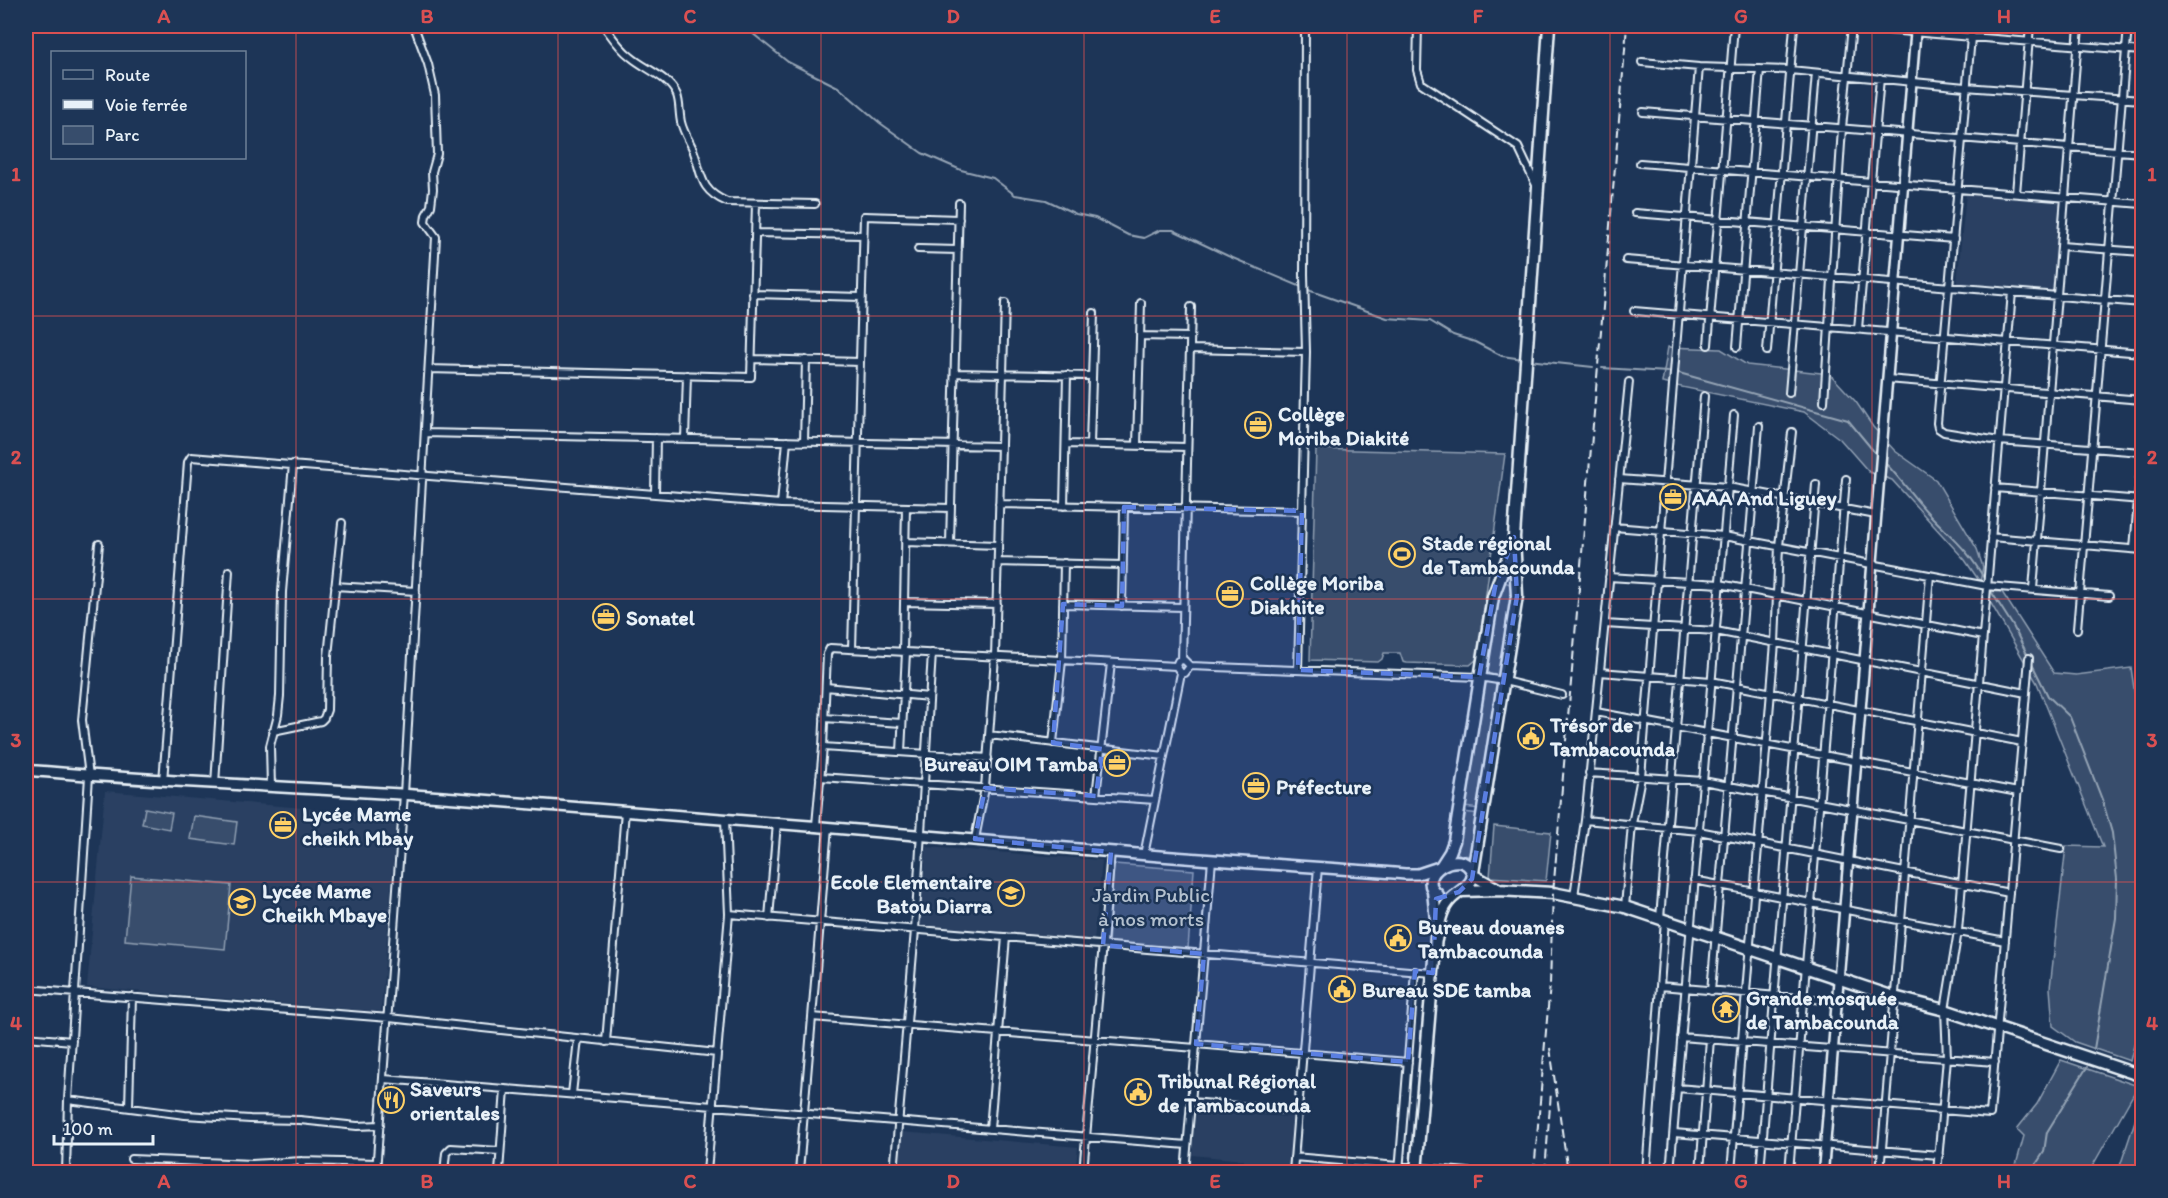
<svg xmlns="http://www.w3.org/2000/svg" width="2168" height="1198" font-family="Itim,sans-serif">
<rect width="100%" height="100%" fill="#1d3557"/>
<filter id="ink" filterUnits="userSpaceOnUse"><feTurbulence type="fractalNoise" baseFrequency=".0167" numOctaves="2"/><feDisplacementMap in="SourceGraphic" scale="12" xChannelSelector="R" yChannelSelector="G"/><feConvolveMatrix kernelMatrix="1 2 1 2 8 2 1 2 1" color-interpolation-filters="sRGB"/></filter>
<g filter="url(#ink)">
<!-- built -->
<path fill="#2a4162" d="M1966 194 2063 203 2054 292 1957 283Z
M105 791 397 816 381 1012 87 987Z
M926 847 1102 860 1094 941 920 927Z
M1196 1112 1293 1117 1306 1162V1172H1244V1160L1192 1155Z
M901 1132 1078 1147 1075 1172H897Z"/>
<!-- green -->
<path fill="#374d6c" stroke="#909fb2" stroke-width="1.5" d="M1668 347 1721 349 1747 365 1830 374 1856 402 1873 427 1895 451 1936 480 1977 549 1983 567 1980 582 1965 560 1892 480 1869 472 1840 439 1804 412 1662 383Z
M1316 449 1505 454 1477 659 1470 665 1407 663 1403 662 1400 653H1384L1382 659 1378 662 1310 660Z
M1504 582 1510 584 1514 587 1499 676 1487 673 1484 668 1496 591Z
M1987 591 2002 592 2054 673 2076 675 2131 668 2142 743V1014L2130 1061 2075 1042 2053 1026 2050 988 2066 846 2103 847 2037 683 1989 600Z
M1483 679 1500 684 1480 809 1464 807Z
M145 808 172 813 169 829 142 824Z
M1463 812 1480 814 1472 856 1460 855 1457 852Z
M194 816 237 822 234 845 190 839Z
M1494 826 1551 832 1546 881 1490 877Z
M1114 864 1194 870 1188 948 1108 943Z
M131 876 231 885 225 949 125 940Z
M2061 1060 2138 1086 2089 1172H2014L2024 1136 2017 1129 2037 1104Z
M2142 1100V1172H2118Z"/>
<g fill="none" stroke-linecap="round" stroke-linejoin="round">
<!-- stream -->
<path stroke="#95a4b5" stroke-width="2" d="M749 26 752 33 788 62 838 87 880 123 922 153 961 170 993 178 1015 195 1046 200 1076 214 1095 218 1128 235 1144 238 1160 230H1173L1228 256 1311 291 1387 318 1430 321 1453 335 1475 342 1502 356 1523 359
M1528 360 1593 367
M1602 368 1668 372
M1679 373 1848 420 1876 454
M1886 464C1901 479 1913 497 1928 513 1952 538 1968 549 1985 580
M1989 588 2013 626 2048 696 2070 717 2103 802 2112 833 2117 879 2116 918 2094 1049
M2031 1172 2044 1152 2047 1132 2087 1067"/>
<defs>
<path id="minor" d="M604 26C612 37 620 49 631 57 645 69 669 77 677 95 680 103 679 113 681 122 683 131 688 139 692 147 703 173 697 189 727 202L815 204
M1418 26 1417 70 1421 83 1518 147 1537 187
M1839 26 2142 51
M1972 26 1937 423 1938 428 1944 432 1999 441 2142 452
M1642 62 1699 67 1790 70 1965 87 2142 100
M1643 112 2142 153
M1640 163 2142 204
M2016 193 2030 26
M1635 213 1954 239
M755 233 863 235
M2061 246 2142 252
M918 249 958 250
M1626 260 2142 303
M753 294 861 297
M1634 311 2142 353
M1858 329 1880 78
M1140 336 1190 337
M1708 345 1734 26
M1737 347 1760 69
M1190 349 1306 352
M1767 351 1794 26
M751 359 860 362
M429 369 751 377 756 203
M955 373 1092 376
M1887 379 2142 400
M1789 393 1816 73
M1824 402 1842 128 1852 26
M425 433 1001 446
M685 439 687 375
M804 442 806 360
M1066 444 1187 447
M1090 444 1094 313
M1137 445 1141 303
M1619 479 1728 487 1876 515
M1995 488 2142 500
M655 493 656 438
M781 504 787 441
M999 504 1302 511
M1064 506 1067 375
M1614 527 1724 536 1987 586 2109 596
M1991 537 2142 550
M905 542 998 545
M950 543 959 203
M2134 549 2142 451
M998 562 1123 565
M1609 577 1720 584 1983 636
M335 586 416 591
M2033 589 2079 26
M904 602 997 604
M1063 604 1183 607
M1122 606 1124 507
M1605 624 1716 631 2026 693
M2077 629 2128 26
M852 649 864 216 959 219
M903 652 906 507
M1182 660 1191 307
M1190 666 1479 677 1504 681 1562 695
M1298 670 1306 352 1304 274 1305 26
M1600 672 1711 681 2022 742
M826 687 929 697
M1596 712 2018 792
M824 718 902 723
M273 731 321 721 324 718 327 710 328 656 342 523
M989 735 1164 756
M1053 743 1062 661 1064 563
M823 747 988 758
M901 752 906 652
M1589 773 1703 781 2061 849
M820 777 1155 800
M163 781 188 462 191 457 781 504 951 508
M215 784 229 571
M271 787 270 746 278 715 280 696 282 592 293 464
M1096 796 1111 663
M1585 820 1699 831 2009 893
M816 825 823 747 827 654 830 648 1176 666
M975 839 985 788 995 657 1005 303
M1144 855 1181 673 1176 666 1178 661 1184 660 1190 666 1185 673H1181
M1694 880 2005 941
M1574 896 1585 820 1629 382
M1625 907 1632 824 1641 777 1699 67
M729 914 1433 973
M769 918 777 823
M1660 918 1704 396
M1660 986 1837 1001
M26 989 389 1018 717 1053
M1711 991 1759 426
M812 1017 1196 1048
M26 1037 72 1041
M1681 1037 1995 1062
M606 1042 625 811
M1196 1044 1408 1062
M384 1079 1187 1145
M1677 1088 1990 1114 2029 658
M572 1094 578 1039
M68 1100 185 1115 250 1119 300 1120 357 1126 380 1125
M1191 1102 1298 1111
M129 1107 132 997
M990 1129 1006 937
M1674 1133 1939 1155
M1294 1157 1468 1172
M131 1159 252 1164 302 1161 377 1163
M66 1172 68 1100 89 776 82 720 99 544
M301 1172 302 1161
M376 1172 404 794 436 237 425 222 426 215 431 206 433 189 432 172 437 154 435 95 428 64 414 26
M444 1172 446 1153 451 1148 500 1151
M499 1172 505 1089
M707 1172 729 914 725 819
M799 1172 828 827
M894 1172 915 930 932 653
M1083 1172 1111 852
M1185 1172 1212 860
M1293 1172 1318 867
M1399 1172 1415 971
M1646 1172 1665 920
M1670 1172 1734 415
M1700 1172 1710 1039
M1731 1172 1775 643 1779 546 1792 432
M1760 1172 1816 484
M1789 1172 1846 479
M1880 1172 1930 575
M1937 1172 1947 1058 1945 1010 1958 931 2012 292"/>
<path id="tertiary" d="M1823 1172 1916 26"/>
<path id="secondary" d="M26 770C169 783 312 787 456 798 675 814 895 833 1114 852 1211 861 1308 866 1405 874H1418L1439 867"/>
<path id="trunk" d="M1441 866 1450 852 1454 841 1493 597 1514 540
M1473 875 1498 889
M1433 891 1436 920
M1461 891 1499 890 1553 893 1625 907 1894 997 1945 1010 2142 1076
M1438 895C1412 875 1462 845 1472 872
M1436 940C1439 926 1440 910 1451 899 1458 892 1468 888 1472 879L1517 596 1514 537 1549 26
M1416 1172 1436 936"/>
</defs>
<!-- minor casing -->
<use href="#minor" stroke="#e8f1f8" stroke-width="10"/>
<!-- tertiary casing -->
<use href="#tertiary" stroke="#e8f1f8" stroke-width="13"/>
<!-- secondary casing -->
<use href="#secondary" stroke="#e8f1f8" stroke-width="14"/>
<!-- trunk casing -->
<use href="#trunk" stroke="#e8f1f8" stroke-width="15"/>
<!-- minor -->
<use href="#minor" stroke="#1d3557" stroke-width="6"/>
<!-- tertiary -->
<use href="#tertiary" stroke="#1d3557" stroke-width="8"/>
<!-- secondary -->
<use href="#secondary" stroke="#1d3557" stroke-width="9"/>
<!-- trunk -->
<use href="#trunk" stroke="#1d3557" stroke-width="10"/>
<!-- rail -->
<path stroke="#e8f1f8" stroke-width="2" stroke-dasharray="9 4.5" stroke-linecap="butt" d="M1550 1048 1568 1172
M1534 1172 1550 984 1553 893 1627 26
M1545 1172 1551 1092"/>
</g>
</g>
<!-- marked area -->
<path fill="#5a7fe2" fill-opacity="0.2" stroke="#5a7fe2" stroke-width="4.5" stroke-dasharray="12 8" stroke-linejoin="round" d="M1124 507 1302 511 1298 670 1479 677 1495 587 1514 537 1517 596 1472 879 1459 892 1436 899 1433 973 1415 971 1408 1062 1196 1044 1204 954 1103 945 1111 852 975 839 985 788 1096 796 1102 749 1053 743 1063 604 1122 606Z"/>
<!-- grid -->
<path fill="none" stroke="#da5052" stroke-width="1.5" stroke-opacity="0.55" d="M296 26V1172M558 26V1172M821 26V1172M1084 26V1172M1347 26V1172M1610 26V1172M1872 26V1172M26 316H2142M26 599H2142M26 882H2142"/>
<!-- icons -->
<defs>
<symbol id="office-ring" viewBox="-11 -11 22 22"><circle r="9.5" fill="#1d3557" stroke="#ffd166" stroke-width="1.5"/><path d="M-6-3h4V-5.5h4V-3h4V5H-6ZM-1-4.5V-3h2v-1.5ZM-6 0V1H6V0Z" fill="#ffd166"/></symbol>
<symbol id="stadium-ring" viewBox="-11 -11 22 22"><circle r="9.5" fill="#1d3557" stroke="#ffd166" stroke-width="1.5"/><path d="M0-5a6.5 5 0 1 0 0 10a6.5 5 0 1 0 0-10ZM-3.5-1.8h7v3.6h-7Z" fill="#ffd166"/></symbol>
<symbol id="civic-ring" viewBox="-11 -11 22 22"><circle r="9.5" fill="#1d3557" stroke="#ffd166" stroke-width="1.5"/><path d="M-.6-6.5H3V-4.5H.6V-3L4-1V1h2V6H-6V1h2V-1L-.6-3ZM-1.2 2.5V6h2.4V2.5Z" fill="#ffd166"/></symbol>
<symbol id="school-ring" viewBox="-11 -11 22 22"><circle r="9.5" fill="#1d3557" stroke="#ffd166" stroke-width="1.5"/><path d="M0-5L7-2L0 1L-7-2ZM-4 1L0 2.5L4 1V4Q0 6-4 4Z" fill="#ffd166"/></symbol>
<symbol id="temple-ring" viewBox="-11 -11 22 22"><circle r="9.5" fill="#1d3557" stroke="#ffd166" stroke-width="1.5"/><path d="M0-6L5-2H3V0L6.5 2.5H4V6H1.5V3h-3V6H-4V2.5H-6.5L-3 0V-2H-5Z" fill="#ffd166"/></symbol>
<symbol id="restaurant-ring" viewBox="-11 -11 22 22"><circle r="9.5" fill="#1d3557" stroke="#ffd166" stroke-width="1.5"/><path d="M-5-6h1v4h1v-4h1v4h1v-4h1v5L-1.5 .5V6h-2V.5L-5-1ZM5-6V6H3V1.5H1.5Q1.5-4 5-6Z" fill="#ffd166"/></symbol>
</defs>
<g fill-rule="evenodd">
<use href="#office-ring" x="1243" y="410" width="30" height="30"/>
<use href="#office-ring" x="1658" y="482" width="30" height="30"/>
<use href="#stadium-ring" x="1387" y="539" width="30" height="30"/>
<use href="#office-ring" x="1215" y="579" width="30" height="30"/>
<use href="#office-ring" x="591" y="602" width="30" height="30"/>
<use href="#civic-ring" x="1516" y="721" width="30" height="30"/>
<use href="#office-ring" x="1102" y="748" width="30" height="30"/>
<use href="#office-ring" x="1241" y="771" width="30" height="30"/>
<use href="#office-ring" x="268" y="810" width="30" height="30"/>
<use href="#school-ring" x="996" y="878" width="30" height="30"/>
<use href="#school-ring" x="227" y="887" width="30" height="30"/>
<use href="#civic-ring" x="1383" y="923" width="30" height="30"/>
<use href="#civic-ring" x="1327" y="974" width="30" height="30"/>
<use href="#temple-ring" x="1711" y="994" width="30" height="30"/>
<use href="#civic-ring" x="1123" y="1077" width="30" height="30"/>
<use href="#restaurant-ring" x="376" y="1085" width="30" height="30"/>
</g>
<g text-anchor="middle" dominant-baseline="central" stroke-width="5" stroke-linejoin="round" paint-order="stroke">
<!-- poi labels -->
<g font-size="21" font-weight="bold" fill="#e8f1f8" stroke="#1d3557" text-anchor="start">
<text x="1278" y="413">Collège<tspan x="1278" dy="24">Moriba Diakité</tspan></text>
<text x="1692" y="497">AAA And Liguey</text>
<text x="1422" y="542">Stade régional<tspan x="1422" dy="24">de Tambacounda</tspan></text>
<text x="1250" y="582">Collège Moriba<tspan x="1250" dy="24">Diakhite</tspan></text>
<text x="626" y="617">Sonatel</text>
<text x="1550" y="724">Trésor de<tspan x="1550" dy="24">Tambacounda</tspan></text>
<text x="1098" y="763" text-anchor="end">Bureau OIM Tamba</text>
<text x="1276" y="786">Préfecture</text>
<text x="302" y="813">Lycée Mame<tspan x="302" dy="24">cheikh Mbay</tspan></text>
<text x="992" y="881" text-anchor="end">Ecole Elementaire<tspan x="992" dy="24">Batou Diarra</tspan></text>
<text x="262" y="890">Lycée Mame<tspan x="262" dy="24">Cheikh Mbaye</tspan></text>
<text x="1418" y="926">Bureau douanes<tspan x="1418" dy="24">Tambacounda</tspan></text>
<text x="1362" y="989">Bureau SDE tamba</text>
<text x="1746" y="997">Grande mosquée<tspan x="1746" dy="24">de Tambacounda</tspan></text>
<text x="1158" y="1080">Tribunal Régional<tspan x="1158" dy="24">de Tambacounda</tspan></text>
<text x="410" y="1088">Saveurs<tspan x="410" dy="24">orientales</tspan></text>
</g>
<!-- park labels -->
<g font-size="21" fill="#b3c0ce" stroke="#1d3557">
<text x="1151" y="894">Jardin Public<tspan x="1151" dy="24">à nos morts</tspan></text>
</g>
</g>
<!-- margin -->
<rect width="2168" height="1198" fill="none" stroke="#1d3557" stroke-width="66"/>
<!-- legend -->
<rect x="51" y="51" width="195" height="108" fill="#1d3557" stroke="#6e8097" stroke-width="1.5"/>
<rect x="63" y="70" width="30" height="9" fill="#1d3557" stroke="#6e8097" stroke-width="1.5"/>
<text x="105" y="81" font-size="18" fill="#e8f1f8">Route</text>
<rect x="63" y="100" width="30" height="9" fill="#e8f1f8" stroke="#6e8097" stroke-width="1.5"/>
<text x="105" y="111" font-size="18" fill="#e8f1f8">Voie ferrée</text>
<rect x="63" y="126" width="30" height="18" fill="#374d6c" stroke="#6e8097" stroke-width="1.5"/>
<text x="105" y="141" font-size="18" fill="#e8f1f8">Parc</text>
<!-- scale -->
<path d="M54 1135v9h99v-9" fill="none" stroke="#e8f1f8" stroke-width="3"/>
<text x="63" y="1135" font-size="18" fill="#e8f1f8" stroke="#1d3557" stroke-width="4.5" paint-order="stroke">100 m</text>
<rect x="33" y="33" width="2102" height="1132" fill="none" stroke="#da5052" stroke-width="2"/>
<g font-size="20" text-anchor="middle" font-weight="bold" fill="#da5052">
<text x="164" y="23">A</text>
<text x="427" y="23">B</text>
<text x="690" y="23">C</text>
<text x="953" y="23">D</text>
<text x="1215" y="23">E</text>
<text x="1478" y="23">F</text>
<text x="1741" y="23">G</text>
<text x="2004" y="23">H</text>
<text x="16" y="181">1</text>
<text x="2152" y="181">1</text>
<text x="16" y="464">2</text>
<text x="2152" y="464">2</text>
<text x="16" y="747">3</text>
<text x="2152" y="747">3</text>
<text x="16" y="1030">4</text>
<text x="2152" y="1030">4</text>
<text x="164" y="1188">A</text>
<text x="427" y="1188">B</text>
<text x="690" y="1188">C</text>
<text x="953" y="1188">D</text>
<text x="1215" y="1188">E</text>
<text x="1478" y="1188">F</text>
<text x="1741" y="1188">G</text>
<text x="2004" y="1188">H</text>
</g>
</svg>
